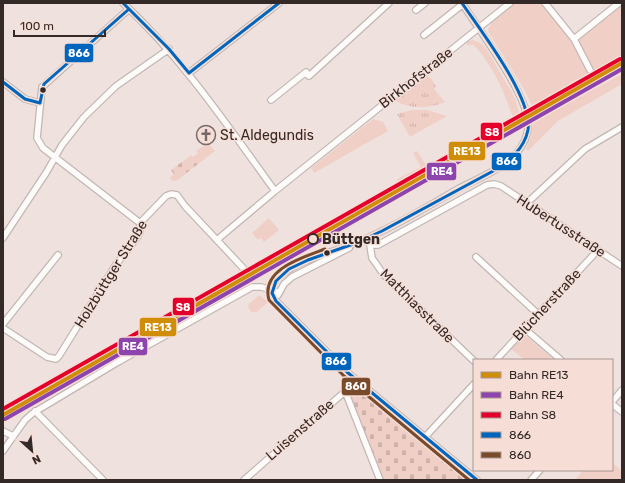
<svg xmlns="http://www.w3.org/2000/svg" width="625" height="483" font-family="Rubik,sans-serif">
<defs>
<pattern id="cemetery-stones" width="16" height="16" patternUnits="userSpaceOnUse"><rect width="16" height="16" fill="#f0cfc6"/><path d="M2 7V4a2 2 0 0 1 4 0v3zM10 15v-3a2 2 0 0 1 4 0v3z" fill="#ceb2aa"/></pattern>
<pattern id="park-tufts" width="24" height="20" patternUnits="userSpaceOnUse"><rect width="24" height="20" fill="#f0cfc6"/><path d="M3 7l-1-3M5 7V3M7 7l1-3M15 17l-1-3M17 17v-4M19 17l1-3" fill="none" stroke="#ceb2aa"/></pattern>
</defs>
<rect width="100%" height="100%" fill="#efe2de"/>
<!-- green -->
<path fill="#f0cfc6" d="M516 3H540L573 43 622 4V63L535 112 524 89 489 33 488 29 493 21Z
M473 40 482 44 487 50 514 96 521 118 400 186 397 179 421 167 413 153 417 151 426 165 513 118C505 93 492 64 474 45H467L466 42Z
M622 74V84L558 121 528 151 526 149 531 137 533 122Z
M373 119 383 122 388 131 314 173 311 168Z
M208 143 215 151 198 164 186 159 191 155 193 157 198 153 196 151Z
M269 218 279 230 264 242 261 238 258 240 252 233Z
M259 295 268 302 257 312H251L248 307 249 304Z
M525 335 554 360H525L511 349Z
M612 463 622 471V480H575L583 470H612Z"/>
<!-- cemetery -->
<path fill="url(#cemetery-stones)" d="M186 159 198 164 176 181H172L170 178 174 174 171 170Z
M358 387 469 480H384L350 395Z"/>
<!-- park -->
<path fill="url(#park-tufts)" d="M427 76 431 78 436 87 434 89 445 102C429 109 410 109 395 101Z
M412 110H427L447 116 410 137 397 114Z"/>
<g fill="none" stroke-linecap="round" stroke-linejoin="round">
<defs>
<path id="street" d="M123 3C182 58 227 125 275 191
M462 3C479 30 526 92 528 122 529 134 523 146 515 155 500 170 477 179 458 189 425 208 392 228 356 243 332 253 302 258 281 275 275 279 272 286 272 293L276 301 347 372 477 480
M545 3 574 39 590 70
M129 9 42 87 37 138 43 148 140 223
M416 10 425 3
M424 35 463 4
M574 39 619 3
M189 73 279 3
M3 82 25 99 40 103
M271 100 306 72 309 76 389 3
M527 203 585 149 622 127
M3 238 46 173 62 145 84 117 116 86 169 49
M218 239 275 191 510 3
M366 239 370 245H378L487 185 494 184 501 186 622 266
M370 245 372 258 384 275 474 361
M476 257 538 314
M278 295 284 284 292 277 349 248
M3 324 58 255
M3 328 47 357 56 359 59 356 115 266 138 236 140 232V223L166 196 171 194 177 195 185 206 245 270
M525 329 561 360
M496 360 598 250
M345 391 380 480
M612 402 622 390
M612 404 622 412
M35 411 103 480
M3 431 13 436
M426 436 474 384
M3 451 25 420 33 413 118 362 252 287H261L279 292
M244 480 357 381
M531 480 540 470"/>
</defs>
<!-- street casing -->
<use href="#street" stroke="#c1b7b3" stroke-width="8"/>
<!-- street -->
<use href="#street" stroke="#fdfbfa" stroke-width="5.5"/>
<defs>
<path id="bus-1" d="M123 3 169 49 189 73
M462 3C480 30 533 98 528 130 524 149 510 160 495 170L382 231 356 243 308 260 289 269 276 281 272 293 276 301 347 372 477 480
M189 73 279 3
M3 82 25 99 40 103
M40 103 44 84 129 9"/>
<path id="bus-2" d="M325 249C304 257 260 269 269 300L344 376 469 480"/>
</defs>
<!-- bus-1 casing -->
<use href="#bus-1" stroke="#f6ded7" stroke-width="6"/>
<!-- bus-2 casing -->
<use href="#bus-2" stroke="#f6ded7" stroke-width="6"/>
<!-- bus-1 -->
<use href="#bus-1" stroke="#0065bd" stroke-width="3"/>
<!-- bus-2 -->
<use href="#bus-2" stroke="#7a4b2a" stroke-width="3"/>
<defs>
<path id="rail-1" d="M3 415 622 63"/>
<path id="rail-2" d="M5 419 622 69"/>
<path id="rail-3" d="M3 409 620 59"/>
</defs>
<!-- rail-1 casing -->
<use href="#rail-1" stroke="#f6ded7" stroke-width="7"/>
<!-- rail-2 casing -->
<use href="#rail-2" stroke="#f6ded7" stroke-width="7"/>
<!-- rail-3 casing -->
<use href="#rail-3" stroke="#f6ded7" stroke-width="7"/>
<!-- rail-1 -->
<use href="#rail-1" stroke="#d08d08" stroke-width="4"/>
<!-- rail-2 -->
<use href="#rail-2" stroke="#8e44ad" stroke-width="4"/>
<!-- rail-3 -->
<use href="#rail-3" stroke="#e4002b" stroke-width="4"/>
</g>
<!-- icons -->
<defs>
<symbol id="church-ring" viewBox="-11 -11 22 22"><circle r="9.5" fill="#f6ded7" stroke="#756a68" stroke-width="1.5"/><path d="M-1.2-6h2.4v3.5h3.3v2.4h-3.3V6h-2.4V-.1h-3.3v-2.4h3.3Z" fill="#756a68"/></symbol>
</defs>
<g fill-rule="evenodd">
<use href="#church-ring" x="195" y="124" width="22" height="22"/>
</g>
<!-- markers -->
<g fill="#332a28" stroke="#f6ded7" stroke-width="1.5">
<circle cx="43" cy="90" r="3.5"/>
<circle cx="327" cy="253" r="3.5"/>
</g>
<circle fill="#f6ded7" stroke="#332a28" stroke-width="2" cx="313" cy="239" r="5"/>
<g text-anchor="middle" dominant-baseline="central" stroke-width="3" stroke-linejoin="round" paint-order="stroke">
<!-- street labels -->
<g font-size="14" fill="#332a28" stroke="#f6ded7">
<text transform="translate(416 78) rotate(-38)">Birkhofstraße</text>
<text transform="translate(561 226) rotate(33)">Hubertusstraße</text>
<text transform="translate(111 274) rotate(-58)">Holzbüttger Straße</text>
<text transform="translate(547 305) rotate(-47)">Blücherstraße</text>
<text transform="translate(417 306) rotate(45)">Matthiasstraße</text>
<text transform="translate(300 430) rotate(-41)">Luisenstraße</text>
</g>
<!-- poi labels -->
<g font-size="14" fill="#332a28" stroke="#f6ded7" text-anchor="start">
<text x="220" y="135">St. Aldegundis</text>
</g>
<!-- stop labels -->
<g font-size="14" font-weight="bold" fill="#332a28" stroke="#f6ded7" text-anchor="start">
<text x="322" y="239">Büttgen</text>
</g>
</g>
<g stroke="#f6ded7" stroke-width="1.5">
<rect x="64" y="43" width="30" height="20" rx="4" fill="#0065bd"/>
<rect x="480" y="122" width="23" height="19" rx="4" fill="#e4002b"/>
<rect x="448" y="141" width="38" height="20" rx="4" fill="#d08d08"/>
<rect x="491" y="152" width="31" height="19" rx="4" fill="#0065bd"/>
<rect x="426" y="162" width="31" height="19" rx="4" fill="#8e44ad"/>
<rect x="172" y="297" width="23" height="19" rx="4" fill="#e4002b"/>
<rect x="139" y="317" width="38" height="20" rx="4" fill="#d08d08"/>
<rect x="118" y="337" width="30" height="19" rx="4" fill="#8e44ad"/>
<rect x="321" y="352" width="31" height="19" rx="4" fill="#0065bd"/>
<rect x="341" y="377" width="30" height="19" rx="4" fill="#7a4b2a"/>
</g>
<g font-size="11" text-anchor="middle" font-weight="bold" fill="#fff">
<text x="79" y="57">866</text>
<text x="492" y="136">S8</text>
<text x="467" y="155">RE13</text>
<text x="507" y="165">866</text>
<text x="442" y="175">RE4</text>
<text x="183" y="311">S8</text>
<text x="158" y="331">RE13</text>
<text x="133" y="350">RE4</text>
<text x="336" y="365">866</text>
<text x="356" y="390">860</text>
</g>
<!-- border -->
<rect width="625" height="483" fill="none" stroke="#332a28" stroke-width="8"/>
<!-- legend -->
<rect x="473" y="359" width="140" height="112" fill="#f6ded7" stroke="#a89691"/>
<rect x="481" y="372" width="20" height="6" fill="#d08d08" stroke="#a89691"/>
<text x="509" y="379" font-size="12" fill="#332a28">Bahn RE13</text>
<rect x="481" y="392" width="20" height="6" fill="#8e44ad" stroke="#a89691"/>
<text x="509" y="399" font-size="12" fill="#332a28">Bahn RE4</text>
<rect x="481" y="412" width="20" height="6" fill="#e4002b" stroke="#a89691"/>
<text x="509" y="419" font-size="12" fill="#332a28">Bahn S8</text>
<rect x="481" y="432" width="20" height="6" fill="#0065bd" stroke="#a89691"/>
<text x="509" y="439" font-size="12" fill="#332a28">866</text>
<rect x="481" y="452" width="20" height="6" fill="#7a4b2a" stroke="#a89691"/>
<text x="509" y="459" font-size="12" fill="#332a28">860</text>
<!-- north arrow -->
<g transform="translate(32 451) rotate(153)" stroke="#f6ded7" stroke-width="3" paint-order="stroke">
<path d="M0-3L7 15L0 10L-7 15Z" fill="#332a28"/>
<text y="-6" font-size="11" font-weight="bold" text-anchor="middle" fill="#332a28">N</text>
</g>
<!-- scale -->
<path d="M14 30v6h91v-6" fill="none" stroke="#332a28" stroke-width="2"/>
<text x="20" y="30" font-size="12" fill="#332a28" stroke="#f6ded7" stroke-width="3" paint-order="stroke">100 m</text>
</svg>
